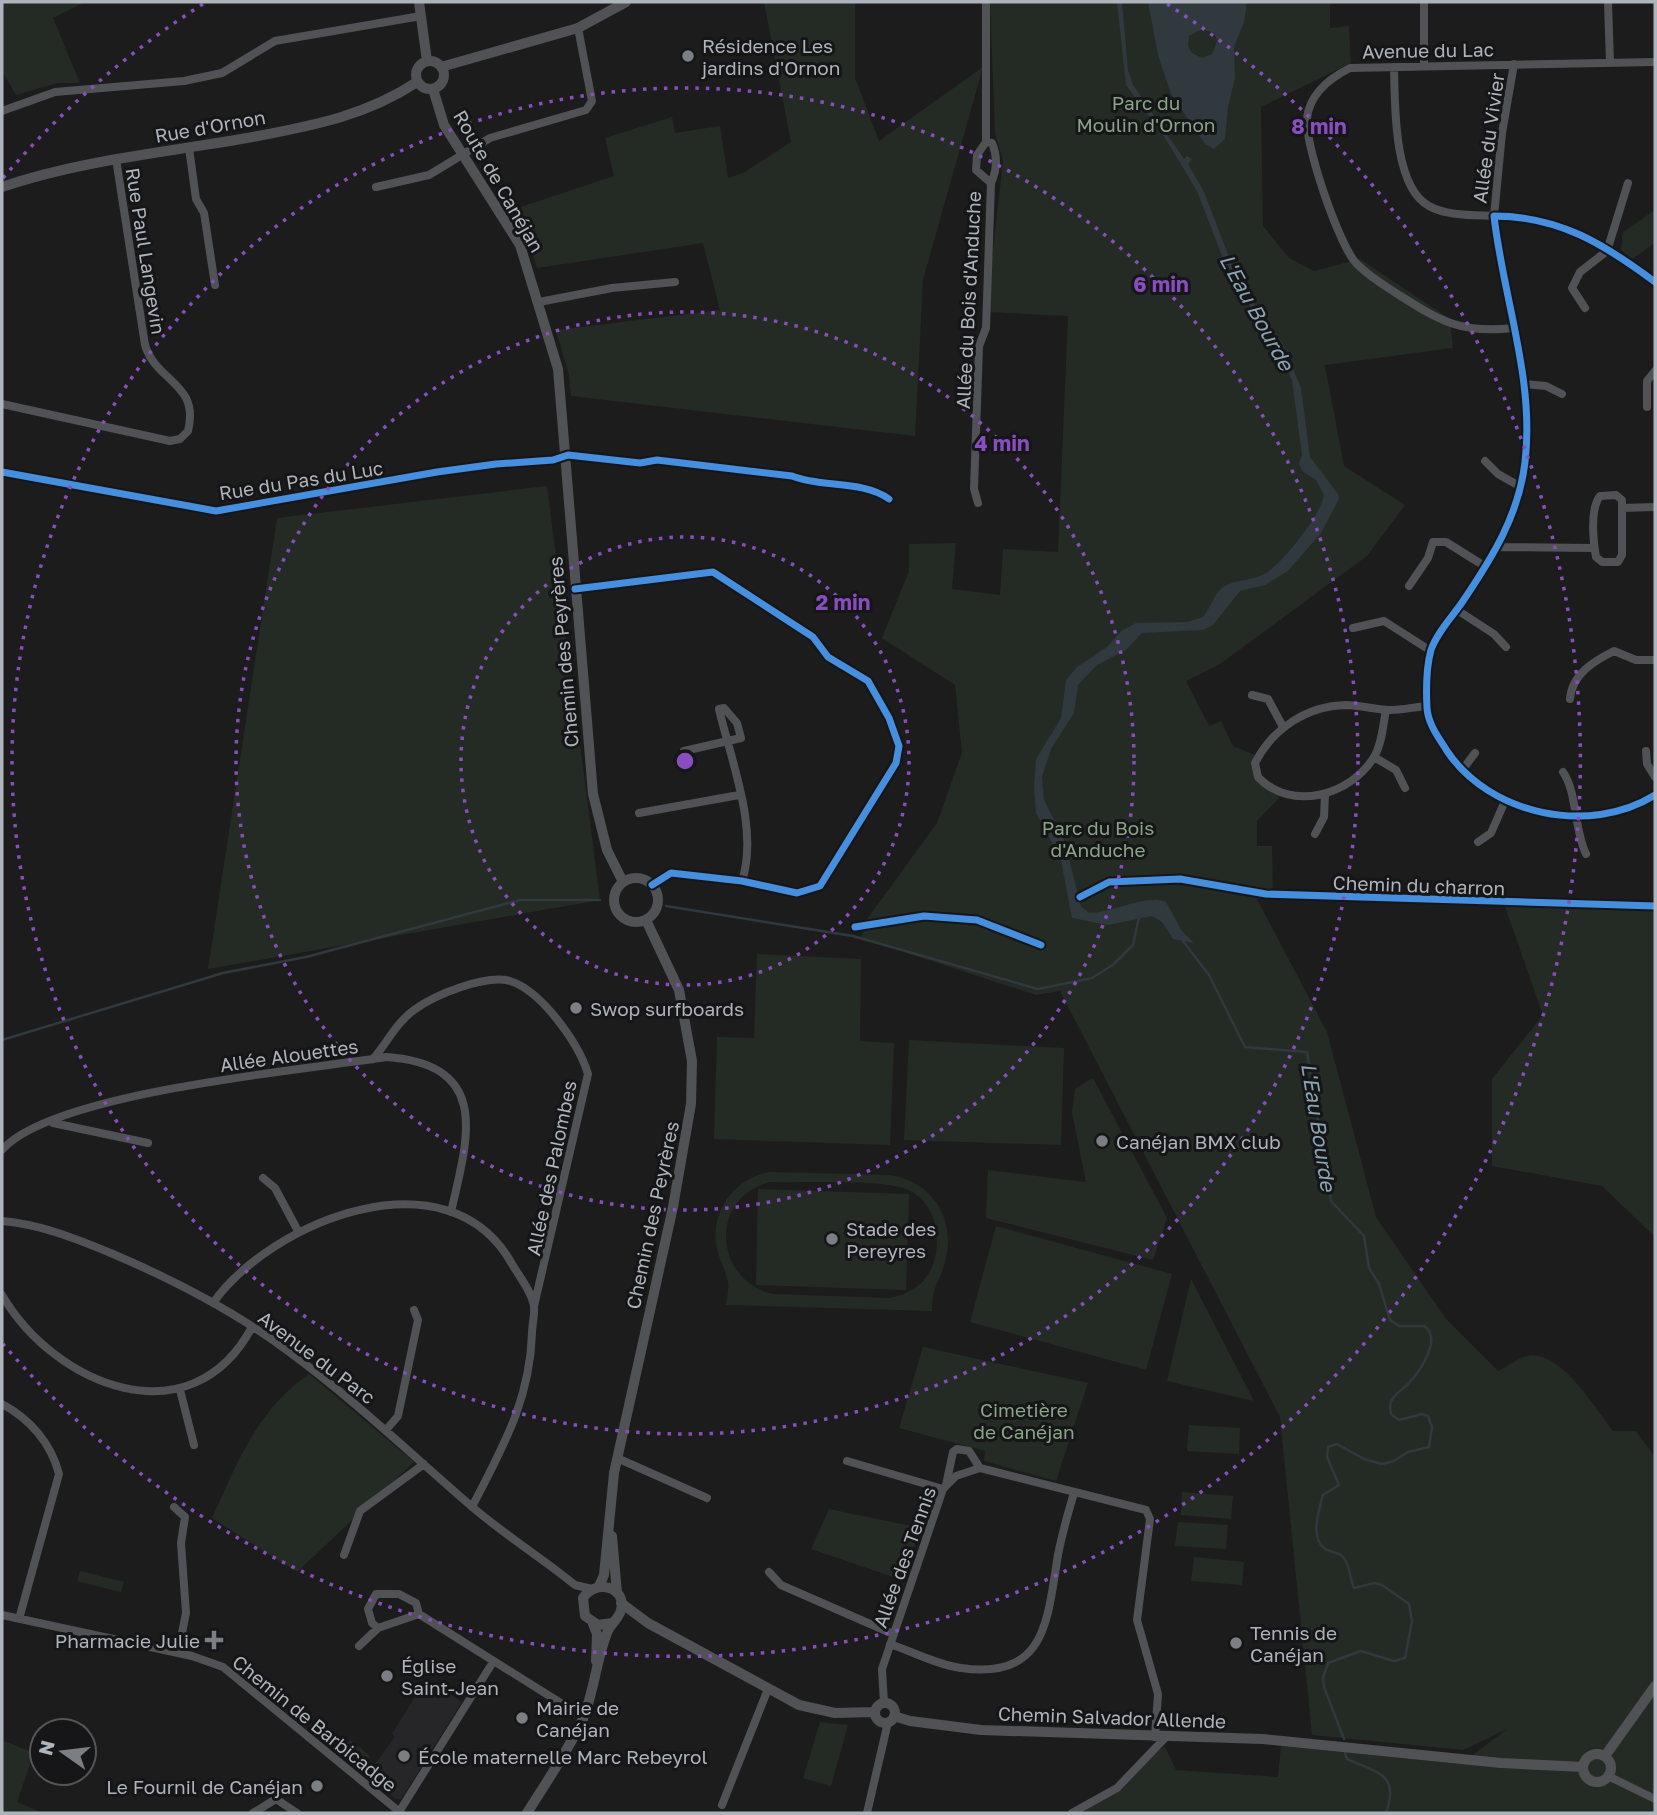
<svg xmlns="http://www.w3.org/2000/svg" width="1657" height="1815" font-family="'Golos Text',sans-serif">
<rect width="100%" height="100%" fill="#1c1c1c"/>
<!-- built -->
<path fill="#262628" d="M426 1679 462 1702 401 1799H396L366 1776 395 1737 392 1734Z"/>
<!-- green -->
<path fill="#242b24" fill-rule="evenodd" d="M2 2H85L53 18 80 83H57L16 95 2 71Z
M764 2H855V78L879 141 983 67 923 280 915 436 571 396 569 375 556 330 720 310 703 243 537 268 531 250 506 212 614 176 605 138 672 117 675 133 720 126 728 178 743 173 791 142Z
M990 2H1330V28L1349 26 1351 63 1261 107 1263 226 1289 258 1314 271 1360 259 1450 319 1453 348 1325 365 1344 466 1405 505 1367 556 1220 664 1186 681 1209 726 1221 721 1233 746 1255 755V770L1280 791 1279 798 1257 821V846H1272L1273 899H1257L1327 1032 1376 1217 1446 1319 1498 1371C1507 1367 1518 1358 1527 1356 1559 1348 1596 1409 1613 1431H1636L1655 1457V1813H1072L1117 1788 1153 1752 1165 1747 1176 1770 1278 1777 1281 1746 1461 1764 1507 1729 1463 1750 1312 1735 1280 1417 1060 991 1036 995 861 938 867 919 937 823 962 753 955 685 882 638 909 571V544L956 543 952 589 1000 595 1003 549 1058 552 1068 316 986 312 1003 161 995 133Z
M1655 210V243L1632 259 1621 250 1623 232Z
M547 486 600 900 208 969 277 518Z
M1504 904 1655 906V1237L1602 1186 1492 1166V1079L1543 1015Z
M757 954 861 959 860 1041 894 1043 890 1145 714 1139 717 1037 754 1038Z
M909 1040 1064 1048 1061 1145 904 1140Z
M1093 1078 1167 1218 1153 1260 986 1218 988 1170 1086 1182 1072 1112 1075 1089Z
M770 1172 890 1175C934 1182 958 1222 944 1265 938 1287 932 1285 932 1311L726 1305C727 1297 730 1286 727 1278 724 1265 717 1256 716 1242 712 1208 737 1177 770 1172ZM770 1182C801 1183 881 1179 906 1189 933 1199 941 1232 935 1258 929 1282 913 1293 890 1298L773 1294C713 1280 709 1197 770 1182Z
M758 1189 909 1194 906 1290 756 1285Z
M996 1226 1172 1274 1146 1370 970 1322Z
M1191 1279 1254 1401 1167 1381Z
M923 1347 1088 1383 1056 1481 984 1461 985 1451 899 1428Z
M309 1374 414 1462 297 1572 212 1518C238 1462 256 1411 309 1374Z
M1189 1425 1240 1428 1239 1454 1187 1451Z
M1182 1492 1233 1496 1231 1519 1181 1515Z
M829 1509 921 1528 902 1580 811 1549Z
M1178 1522 1228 1525 1226 1549 1175 1546Z
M1194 1557 1244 1562 1242 1585 1191 1581Z
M80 1571 124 1582 121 1592 77 1581Z
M820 1722 848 1725 831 1786 803 1778Z
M2 1740 34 1753 17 1802 43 1813H2Z
M350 1740 370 1756 362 1766 341 1750Z"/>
<!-- water -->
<path fill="#2f393e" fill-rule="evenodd" d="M1117 2H1122L1128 70 1133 85 1184 159 1187 156 1192 159 1188 164 1204 192 1239 283 1283 344 1301 388 1310 457 1338 494 1339 499 1321 533 1288 571 1265 585 1240 591 1213 625 1203 630 1142 633 1126 650 1097 665 1078 685 1074 713 1051 749 1042 777 1044 800 1064 840 1081 906 1089 913C1113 913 1145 894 1166 902L1182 931 1194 943 1173 939 1162 922 1152 916 1108 925 1072 918 1061 860 1036 813 1034 788 1036 759 1061 718 1066 680 1077 667 1107 647 1121 631 1136 623 1187 622 1203 617C1211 608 1214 592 1225 586 1237 579 1253 581 1266 573 1282 564 1322 513 1324 495L1316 480 1302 471 1299 463 1302 455 1292 380 1268 331 1231 279 1197 191 1165 138 1126 85Z
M1148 2H1247L1244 22 1234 47 1235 78 1228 107 1225 139 1214 149 1205 144 1171 94 1158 55ZM1202 29 1214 33 1217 41 1212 54 1202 58 1192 53 1188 46 1189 36Z"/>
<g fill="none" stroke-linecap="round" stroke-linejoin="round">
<!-- stream -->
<path stroke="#2f393e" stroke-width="2.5" d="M666 906 853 936 1038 989 1092 978 1114 964 1133 945 1139 917H1136
M1183 941 1209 975 1245 1047 1307 1052 1331 1201 1364 1236 1369 1268 1379 1284 1390 1320 1399 1326H1424C1443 1338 1420 1371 1409 1383 1405 1388 1397 1392 1393 1398 1389 1403 1390 1408 1391 1414L1399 1420 1422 1414 1428 1416 1432 1427 1429 1447 1408 1452 1394 1461 1382 1464 1364 1459 1337 1444 1328 1447 1327 1457 1339 1485 1323 1495C1319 1509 1310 1538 1324 1548 1330 1553 1338 1551 1343 1557 1350 1565 1350 1579 1354 1588L1375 1583 1382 1585 1409 1604 1412 1621 1405 1658 1394 1661 1361 1651 1328 1663 1323 1678 1324 1687 1344 1739
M2 1040 223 973 306 957 520 900H600
M1345 1753 1347 1759C1378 1773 1400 1774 1386 1813"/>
<!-- minor -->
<path stroke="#505255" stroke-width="8" d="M986 2V142L977 155 976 170 991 183
M1424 2V66
M1608 2 1610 63
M1394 67C1395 103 1393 187 1429 206 1446 216 1475 215 1494 216L1502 133 1514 64
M2 111 55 92 184 81 222 73 275 41 421 16
M189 148 196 199 204 213 215 285
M376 187 429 175 490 138 586 110 592 101 578 28
M1655 282C1604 244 1559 216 1494 216 1503 297 1535 380 1525 462 1519 515 1492 558 1463 601 1453 616 1437 632 1431 650 1426 668 1426 689 1427 708 1428 724 1439 738 1447 751 1490 815 1589 836 1655 795
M539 302 612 288 675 282
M1585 308 1572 288 1580 272 1607 251 1628 183
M1513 328C1462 334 1440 321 1399 295 1384 285 1368 276 1356 263 1339 245 1304 143 1307 118 1310 93 1330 78 1350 68L1655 62
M1524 384 1546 386 1562 394
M2 404 170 441 180 439 188 431C200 383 156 382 145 345L116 159
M1647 407V381L1655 371
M1485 461 1498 474 1521 487
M2 472 216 511 437 472 496 464 553 460 568 455 640 463 657 460 792 476C822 488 862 480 889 499
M1616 495 1622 500V555L1618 562H1602L1596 557C1593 540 1590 509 1600 496Z
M978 503 974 489 979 346 986 328 991 183C997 170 998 157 992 143L986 142
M1622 508 1655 507
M1498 547 1594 548
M1409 586 1428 558 1433 542H1446L1486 567
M575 589 713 572 813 637 828 657 868 681 889 718 899 746 896 763 820 886 797 893 742 881 671 873 652 885
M1457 610 1494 634 1506 647
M1353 628 1384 621 1431 651
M1252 695 1268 699 1283 727
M1570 699C1572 674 1594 661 1614 651L1636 660H1655
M1386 710C1383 725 1382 744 1374 757 1350 796 1291 812 1258 777L1255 763C1273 728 1307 706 1346 705 1361 705 1375 710 1389 710 1402 710 1414 707 1427 706
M684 751 741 738 737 723 724 708 719 709C731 761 759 829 742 881
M1646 751 1647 764 1655 777
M1374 757 1396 770 1405 788
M1463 769 1475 753
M1563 772C1577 792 1574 829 1586 854
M639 813 739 795
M1315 834 1324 817 1325 795
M1478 842 1491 833 1505 801
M373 1059C387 1043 396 1023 414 1010 434 995 486 974 510 981 542 991 579 1044 588 1074L534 1306
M53 1123 148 1143
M2 1150C52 1092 305 1070 386 1057 492 1064 468 1138 451 1212
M263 1178 275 1188 298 1231
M2 1221C40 1224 77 1239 113 1254 174 1280 234 1311 288 1351 352 1398 410 1453 470 1505 503 1534 541 1557 575 1585L592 1589
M2 1295C55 1386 191 1441 252 1327
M213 1303C272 1220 449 1150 512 1264 519 1276 532 1292 534 1306 535 1314 532 1325 532 1333 530 1401 502 1448 472 1507
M180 1390 194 1445
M2 1404C30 1419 51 1443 59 1474L19 1619
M386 1430 398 1416 418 1320 414 1310
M617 1458 707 1498
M847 1461 943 1489
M946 1485 953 1452 957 1449 969 1451 980 1468
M174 1507 185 1517 181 1543 186 1613 178 1653
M344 1555 360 1511 424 1464
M769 1572 781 1585 893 1634
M419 1614 416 1603 399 1594H376L368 1609 372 1623 378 1628 419 1614 583 1717
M2 1615 192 1656 223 1667 401 1813
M890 1644C913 1652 938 1665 961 1668 1047 1680 1047 1620 1058 1555 1062 1534 1068 1513 1074 1493
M359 1646 378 1628
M884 1703 882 1669 943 1489 956 1476 980 1468 1146 1510 1150 1519 1137 1620 1158 1694 1155 1737
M1608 1776 1655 1799
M722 1805 768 1689
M399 1812 493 1662
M253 1813 276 1799 297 1813
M867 1813 888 1722
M1072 1813 1117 1788 1166 1737"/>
<!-- tertiary -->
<path stroke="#505255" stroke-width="10" d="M419 2 427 61
M416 75a14 14 0 1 1 28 0a14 14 0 1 1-28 0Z
M441 67 578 28 626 2
M433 89 444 125 520 245 558 369 593 794 607 850 623 882
M2 187C84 159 172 152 258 136 316 125 367 115 417 82
M614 900a22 22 0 1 1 44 0a22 22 0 1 1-44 0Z
M612 1536 617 1593
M599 1586 604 1575 614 1473 673 1207 691 1104 692 1061 679 990 646 920
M621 1603 648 1623 799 1705 835 1713 875 1712
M593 1624 597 1634 596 1661
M875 1713a10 10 0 1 1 20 0a10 10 0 1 1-20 0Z
M894 1716 910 1721 981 1730 1263 1739 1501 1763 1583 1767
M1583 1768a14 14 0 1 1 28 0a14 14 0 1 1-28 0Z
M1605 1756 1655 1686
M527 1813C546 1783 567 1752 582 1721 594 1693 596 1661 607 1633 610 1624 619 1619 621 1610 627 1586 595 1579 583 1598L585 1616 598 1625 612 1623"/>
<defs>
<path id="cycleway" d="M1655 282C1604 244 1559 216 1494 216 1503 297 1535 380 1525 462 1519 515 1492 558 1463 601 1453 616 1437 632 1431 650 1426 668 1426 689 1427 708 1428 724 1439 738 1447 751 1490 815 1589 836 1655 795
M2 472 216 511 437 472 496 464 553 460 568 455 640 463 657 460 792 476C822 488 862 480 889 499
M575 589 713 572 813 637 828 657 868 681 889 718 899 746 896 763 820 886 797 893 742 881 671 873 652 885
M1080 897 1109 882 1180 879 1266 894 1655 906
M855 927 924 916 977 920 1041 945"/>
</defs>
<!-- cycleway casing -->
<use href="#cycleway" stroke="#161618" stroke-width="11"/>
<!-- cycleway -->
<use href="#cycleway" stroke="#468fdf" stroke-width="7"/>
</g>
<!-- distance rings -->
<g fill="none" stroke="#884ebe" stroke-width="3.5" stroke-dasharray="3.5 7">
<circle cx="685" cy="761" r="224"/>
<circle cx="685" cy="761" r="449"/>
<circle cx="685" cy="761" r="673"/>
<path d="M3 178A897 897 0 0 1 203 4M1167 4A897 897 0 1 1 3 1344"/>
</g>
<!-- markers -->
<g fill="#7b7f83" stroke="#161618" stroke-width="2.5">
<circle cx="688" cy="56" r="7"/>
<circle cx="576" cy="1008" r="7"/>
<circle cx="1102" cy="1141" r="7"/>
<circle cx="832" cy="1239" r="7"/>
<path d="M210.5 1629.5h7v7h7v7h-7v7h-7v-7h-7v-7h7z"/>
<circle cx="1236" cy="1643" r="7"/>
<circle cx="387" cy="1676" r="7"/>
<circle cx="522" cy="1718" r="7"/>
<circle cx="404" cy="1756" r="7"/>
<circle cx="317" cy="1786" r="7"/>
</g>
<g text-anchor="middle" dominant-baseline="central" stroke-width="6" stroke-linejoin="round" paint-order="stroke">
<!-- poi labels -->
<g font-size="19" fill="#aeb4bb" stroke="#161618" text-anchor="start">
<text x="702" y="45">Résidence Les<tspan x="702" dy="22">jardins d'Ornon</tspan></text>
<text x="590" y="1008">Swop surfboards</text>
<text x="1116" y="1141">Canéjan BMX club</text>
<text x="846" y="1228">Stade des<tspan x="846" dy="22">Pereyres</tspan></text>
<text x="1250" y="1632">Tennis de<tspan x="1250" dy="22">Canéjan</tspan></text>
<text x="200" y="1640" text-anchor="end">Pharmacie Julie</text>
<text x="401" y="1665">Église<tspan x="401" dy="22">Saint-Jean</tspan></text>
<text x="536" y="1707">Mairie de<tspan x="536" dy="22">Canéjan</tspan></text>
<text x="418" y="1756">École maternelle Marc Rebeyrol</text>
<text x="303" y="1786" text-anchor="end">Le Fournil de Canéjan</text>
</g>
<!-- street labels -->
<g font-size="19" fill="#aeb4bb" stroke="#161618">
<text transform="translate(1428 50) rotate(-1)">Avenue du Lac</text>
<text transform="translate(210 126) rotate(-10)">Rue d'Ornon</text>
<text transform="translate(1488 138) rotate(-82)">Allée du Vivier</text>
<text transform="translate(499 181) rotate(60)">Route de Canéjan</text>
<text transform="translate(146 251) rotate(81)">Rue Paul Langevin</text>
<text transform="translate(968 300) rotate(-87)">Allée du Bois d'Anduche</text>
<text transform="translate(301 480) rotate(-9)">Rue du Pas du Luc</text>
<text transform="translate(563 652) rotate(-95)">Chemin des Peyrères</text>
<text transform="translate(1419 885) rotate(2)">Chemin du charron</text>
<text transform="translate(289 1055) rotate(-8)">Allée Alouettes</text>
<text transform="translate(551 1168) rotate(-78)">Allée des Palombes</text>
<text transform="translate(652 1215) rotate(-78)">Chemin des Peyrères</text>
<text transform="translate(317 1357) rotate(37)">Avenue du Parc</text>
<text transform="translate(904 1557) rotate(-70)">Allée des Tennis</text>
<text transform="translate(1112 1717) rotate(2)">Chemin Salvador Allende</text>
<text transform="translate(315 1723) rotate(39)">Chemin de Barbicadge</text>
</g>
<!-- park labels -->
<g font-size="19" fill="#88a586" stroke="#161618">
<text x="1146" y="102">Parc du<tspan x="1146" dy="22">Moulin d'Ornon</tspan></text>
<text x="1098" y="827">Parc du Bois<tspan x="1098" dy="22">d'Anduche</tspan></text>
<text x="1024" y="1409">Cimetière<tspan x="1024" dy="22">de Canéjan</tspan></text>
</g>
<!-- water labels -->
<g font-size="21" font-style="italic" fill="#88a5b4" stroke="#161618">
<text transform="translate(1257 312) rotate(61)">L'Eau Bourde</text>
<text transform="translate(1319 1127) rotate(81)">L'Eau Bourde</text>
</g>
</g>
<circle cx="685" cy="761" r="10" fill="#884ebe" stroke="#161618" stroke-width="3.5"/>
<g font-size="21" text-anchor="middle" font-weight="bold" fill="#884ebe" stroke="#161618" stroke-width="6" stroke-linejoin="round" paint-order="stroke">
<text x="1319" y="134">8 min</text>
<text x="1161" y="292">6 min</text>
<text x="1002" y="451">4 min</text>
<text x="843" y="610">2 min</text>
</g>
<!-- border -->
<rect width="1657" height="1815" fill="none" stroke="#aeb4bb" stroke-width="7"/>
<!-- north arrow -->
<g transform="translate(63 1752) rotate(284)"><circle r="33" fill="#161618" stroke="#535559" stroke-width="2"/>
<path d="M0-5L12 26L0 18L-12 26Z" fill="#7b7f83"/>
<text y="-10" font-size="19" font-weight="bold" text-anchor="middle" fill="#aeb4bb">N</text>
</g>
</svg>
